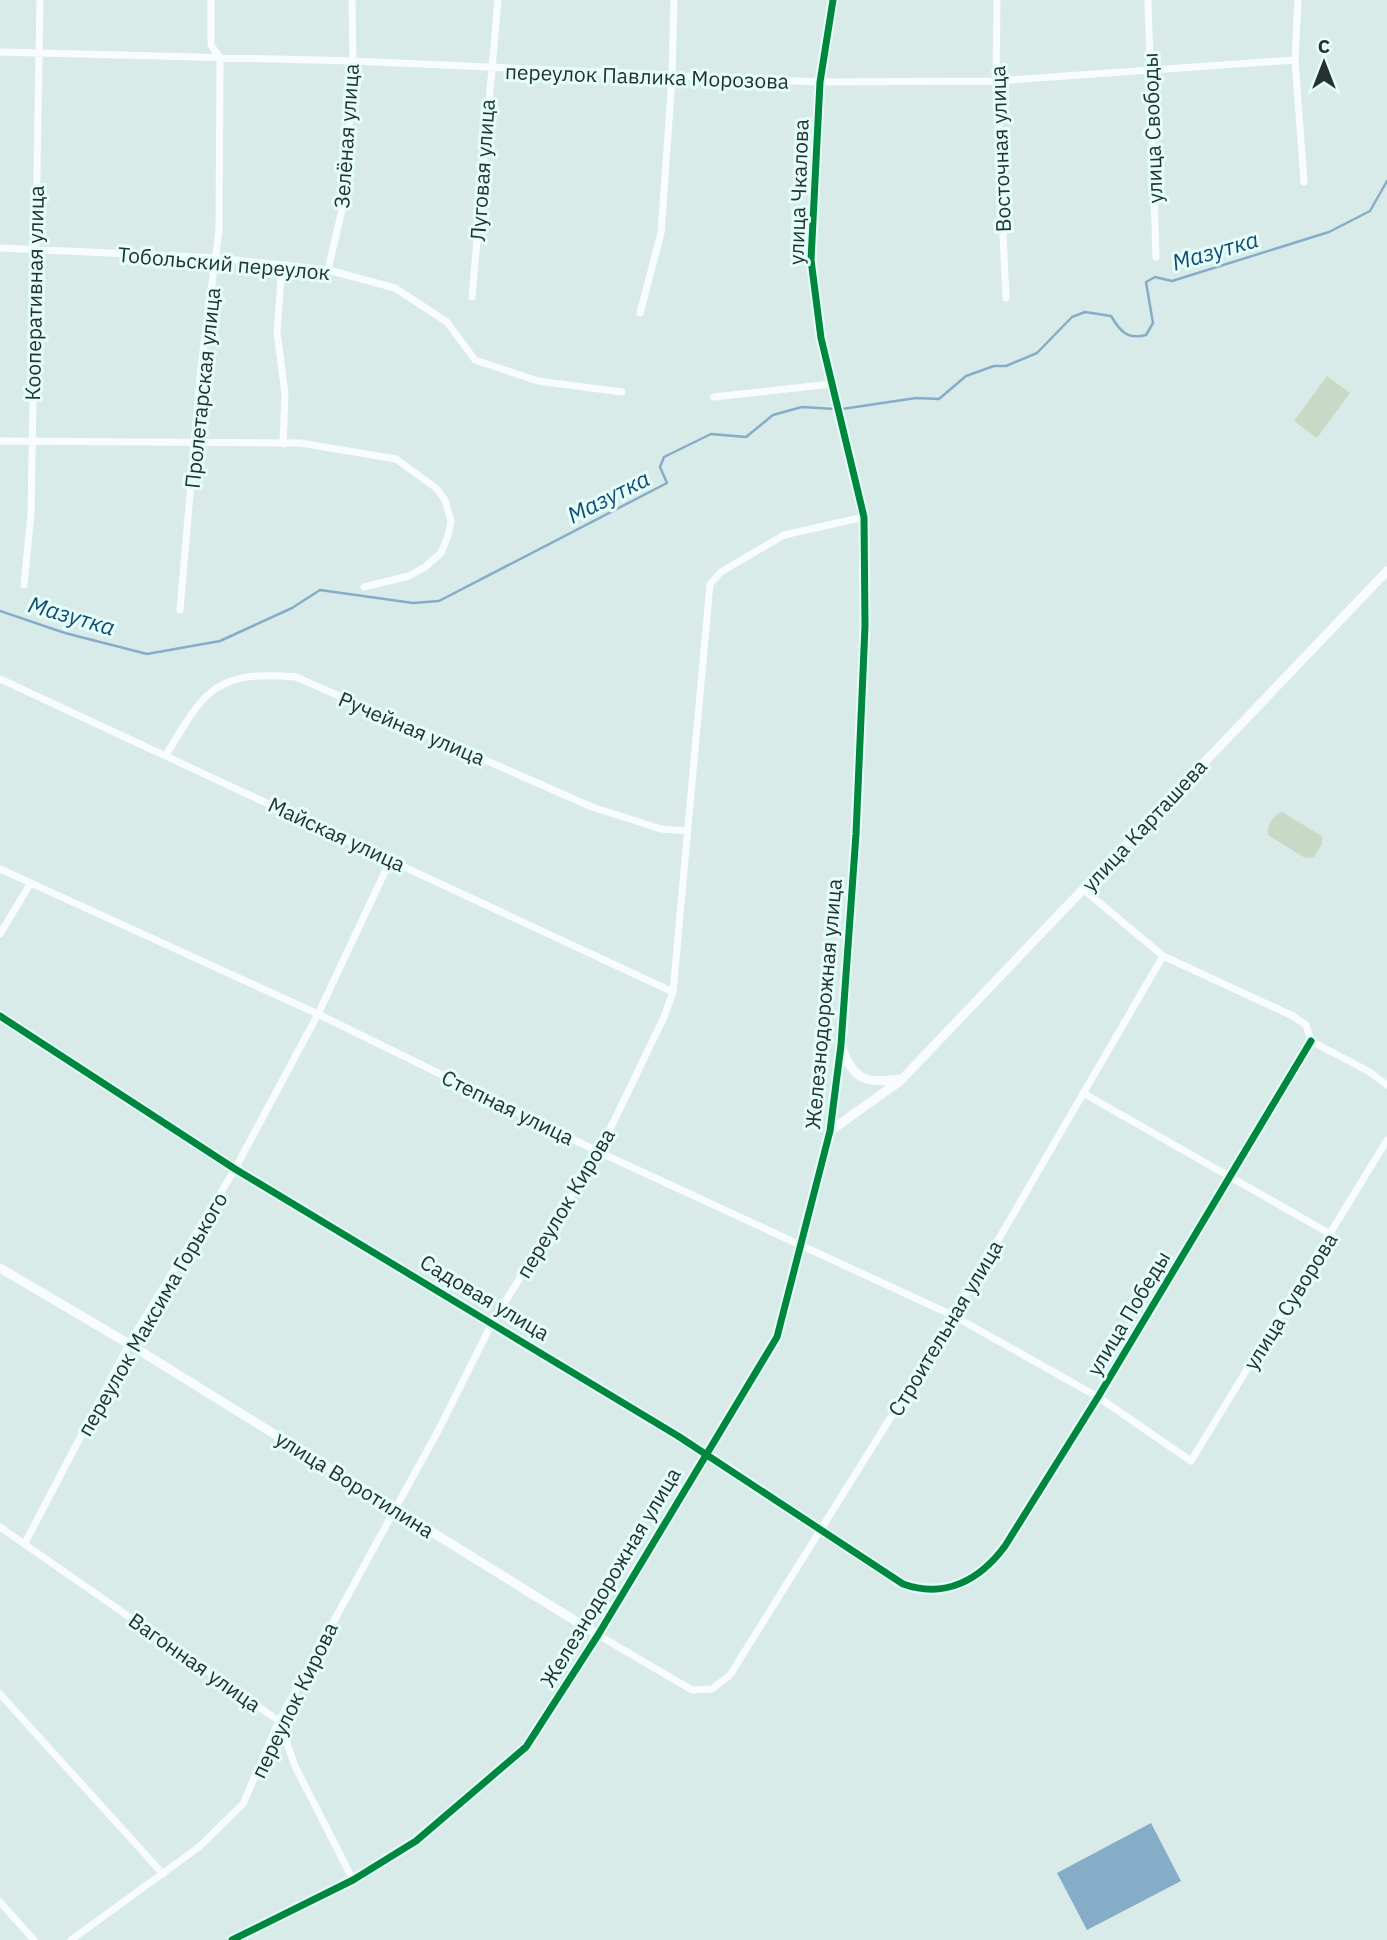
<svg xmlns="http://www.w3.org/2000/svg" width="1387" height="1940" font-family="'IBM Plex Sans',sans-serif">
<rect width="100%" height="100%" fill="#d9ebe9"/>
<!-- green -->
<path fill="#c8dac5" d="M1327 376 1350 393 1317 438 1294 421Z
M1282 812 1322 836V844L1314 857 1305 858 1268 835C1266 826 1274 814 1282 812Z"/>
<!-- water -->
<path fill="#86adc8" d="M1151 1823 1181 1881 1087 1930 1057 1873Z"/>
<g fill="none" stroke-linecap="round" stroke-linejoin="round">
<!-- stream -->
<path stroke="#86adc8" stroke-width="2.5" d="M842 409 916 398 939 399 966 376 994 366H1006L1037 353 1072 317 1085 312 1111 316C1120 331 1127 340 1146 335L1153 323 1146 282 1155 277 1172 281 1329 232 1370 211 1387 181
M0 611 65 633 147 654 220 641 292 608 320 590 413 603 439 601 667 483 660 467 664 457 711 434 746 437 773 415 802 407 835 409"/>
<!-- minor -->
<path stroke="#f9fcfc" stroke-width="7" d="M997 0 996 81 1006 298
M1148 0 1156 257
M1298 0 1295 60 1304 182
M0 52 353 61 820 82 996 81 1295 60
M0 248 217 258 328 270 395 288 447 322 475 360 538 381 622 392
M282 265 277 332 285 394 283 444
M328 270 345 197 353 61 352 0
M472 297 498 0
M640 313 661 233 672 78 674 0
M714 397 831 384
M0 441 300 443 396 459 436 488 445 500 451 522 448 536 441 553 425 567 409 576 364 587
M24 585 31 514 40 0
M180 610 201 366 219 231 220 58 211 45V0
M0 679 673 992
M166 755C205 690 215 670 296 677L592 807 661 829 687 831
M0 869 318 1014 599 1152 954 1316 1098 1397 1191 1461 1387 1140
M1083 889 1163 956 1293 1016 1306 1025 1311 1041 1368 1071 1387 1085
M0 934 30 884
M0 1016 235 1169 678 1436 903 1584C945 1599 980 1580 1005 1546L1098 1397 1311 1041
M1083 1093 1332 1235
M0 1527 279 1721 295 1766 353 1880
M25 1543 129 1344 235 1169 318 1014 391 859
M0 1694 163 1874
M0 1902 34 1940
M71 1940 199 1847 243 1804 279 1721 439 1429 493 1321 599 1152 664 1017 673 992 710 584 721 572 784 535 864 517
M232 1940 353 1880 416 1841 526 1747 598 1635 692 1690 712 1689 730 1675 954 1316 1163 956"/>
<!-- tertiary -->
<path stroke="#f9fcfc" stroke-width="9" d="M841 1046C854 1082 866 1083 902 1079L1387 571
M830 1131 900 1081
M0 1268 129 1344 598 1635 777 1337 830 1131 841 1045 856 834 865 626 864 517 821 338 811 260 820 82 833 0"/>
<defs>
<path id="cycleway" d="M0 1016 235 1169 678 1436 903 1584C945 1599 980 1580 1005 1546L1098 1397 1311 1041
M232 1940 353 1880 416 1841 526 1747 598 1635 777 1337 830 1131 841 1045 856 834 865 626 864 517 821 338 811 260 820 82 833 0"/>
</defs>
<!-- cycleway casing -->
<use href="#cycleway" stroke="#e4fffb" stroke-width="11"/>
<!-- cycleway -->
<use href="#cycleway" stroke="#00873e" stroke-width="7"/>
</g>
<g text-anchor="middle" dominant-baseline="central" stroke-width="6" stroke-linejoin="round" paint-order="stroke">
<!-- street labels -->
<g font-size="21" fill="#253230" stroke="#e4fffb">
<text transform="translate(647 76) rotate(2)">переулок Павлика Морозова</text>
<text transform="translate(1152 128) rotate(-92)">улица Свободы</text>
<text transform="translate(346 136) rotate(-86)">Зелёная улица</text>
<text transform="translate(1000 149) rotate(-92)">Восточная улица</text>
<text transform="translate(482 170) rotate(-86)">Луговая улица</text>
<text transform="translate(798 192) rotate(-88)">улица Чкалова</text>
<text transform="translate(224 263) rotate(5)">Тобольский переулок</text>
<text transform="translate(34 293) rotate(-89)">Кооперативная улица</text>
<text transform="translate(202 388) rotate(-84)">Пролетарская улица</text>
<text transform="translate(412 728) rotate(23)">Ручейная улица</text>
<text transform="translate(1144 825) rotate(-47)">улица Карташева</text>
<text transform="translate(337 834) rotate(25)">Майская улица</text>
<text transform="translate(823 1004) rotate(-85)">Железнодорожная улица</text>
<text transform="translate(508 1107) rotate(26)">Степная улица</text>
<text transform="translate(565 1203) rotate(-59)">переулок Кирова</text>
<text transform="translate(485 1297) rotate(31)">Садовая улица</text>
<text transform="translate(1290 1301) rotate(-58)">улица Суворова</text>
<text transform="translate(1128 1313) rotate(-59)">улица Победы</text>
<text transform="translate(152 1314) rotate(-60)">переулок Максима Горького</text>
<text transform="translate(945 1328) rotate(-59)">Строительная улица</text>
<text transform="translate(355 1484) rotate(32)">улица Воротилина</text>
<text transform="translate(610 1577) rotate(-59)">Железнодорожная улица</text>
<text transform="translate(195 1662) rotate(35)">Вагонная улица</text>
<text transform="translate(294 1700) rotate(-64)">переулок Кирова</text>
</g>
<!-- water labels -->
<g font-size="23" font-style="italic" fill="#144b73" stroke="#e4fffb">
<text transform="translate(1215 250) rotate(-16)">Мазутка</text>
<text transform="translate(608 496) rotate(-27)">Мазутка</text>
<text transform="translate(72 615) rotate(16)">Мазутка</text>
</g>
</g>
<!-- north arrow -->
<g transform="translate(1324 63)" stroke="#e4fffb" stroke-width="5" paint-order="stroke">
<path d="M0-5L12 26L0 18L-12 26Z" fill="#253230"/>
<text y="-10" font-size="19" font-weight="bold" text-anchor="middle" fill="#253230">С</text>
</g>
</svg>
